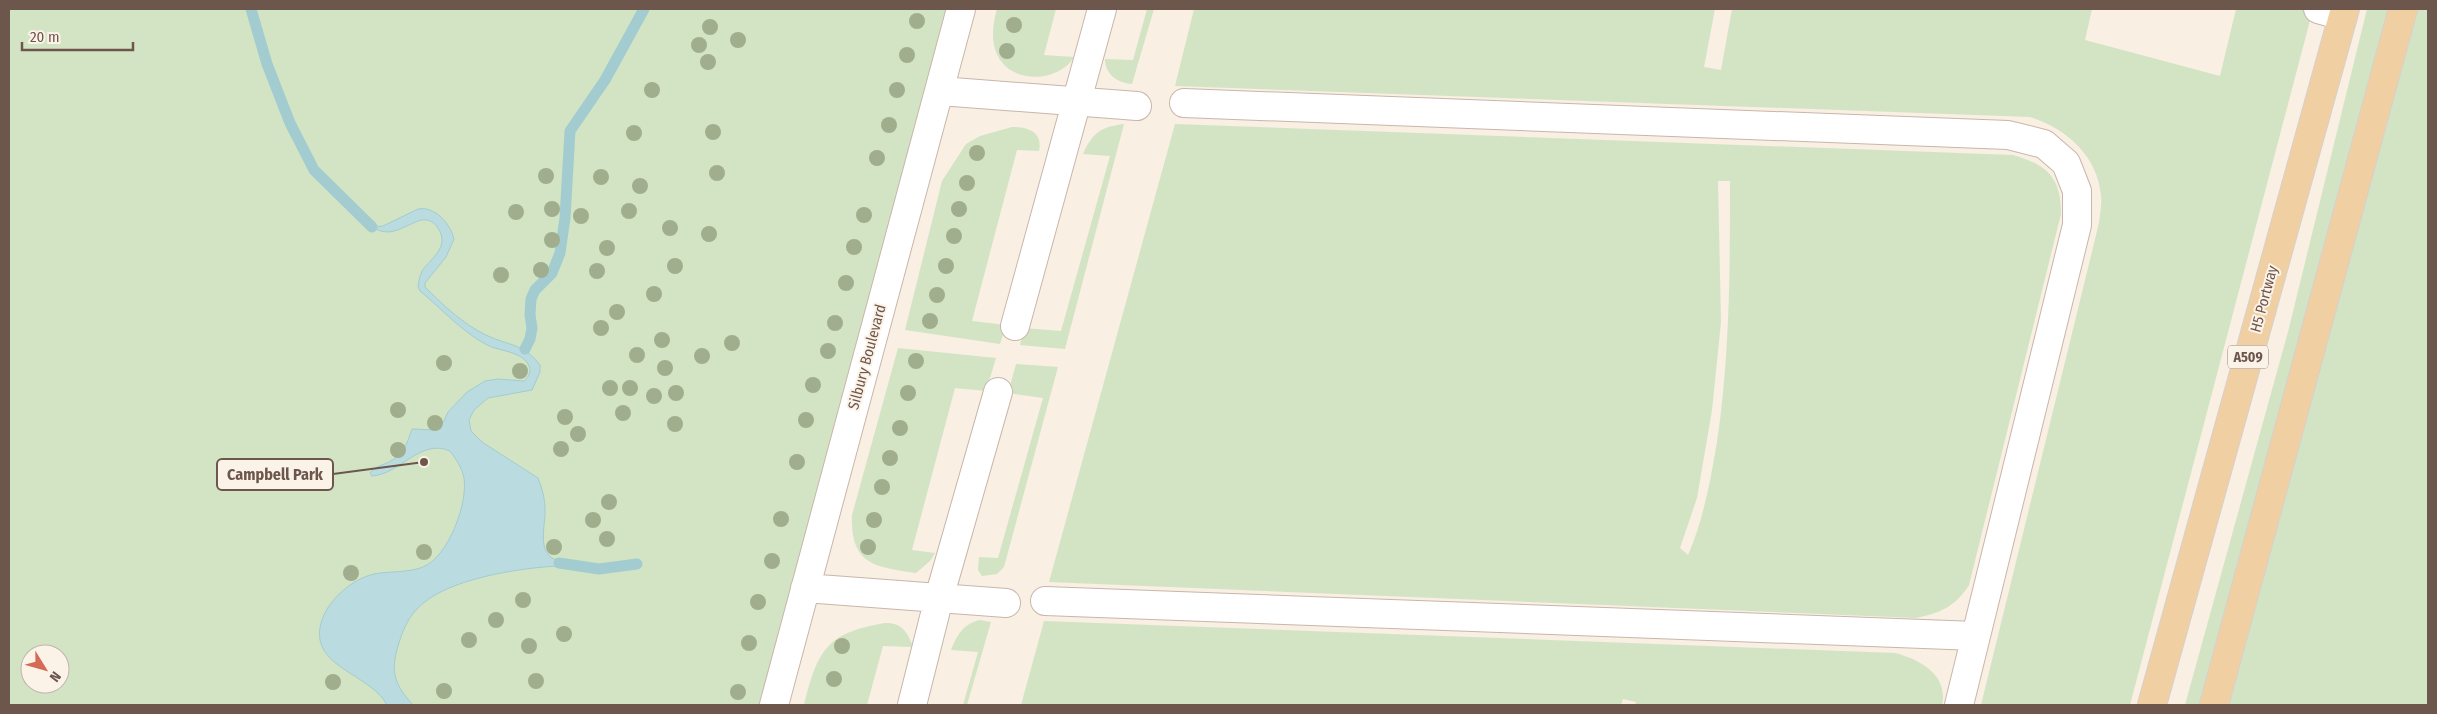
<svg xmlns="http://www.w3.org/2000/svg" width="2437" height="714" font-family="'Fira Sans Condensed',sans-serif">
<rect width="100%" height="100%" fill="#f9efe3"/>
<!-- green -->
<path fill="#d3e4c4" fill-rule="evenodd" d="M9 9H961L774 705H9ZM30 654H60V684H30Z
M997 9H1056L1044 55 1074 57C1061 80 1018 85 1001 61 990 46 992 26 997 9Z
M1147 9H1154L1132 84C1117 83 1105 74 1105 59L1133 60Z
M1194 9H1715L1704 67 1721 70 1732 9H2092L2085 40 2220 76 2236 9H2313L2130 705H1981L2099 223C2100 214 2102 204 2101 196 2098 156 2066 128 2030 117L1175 86Z
M2367 9H2391L2204 705H2185L2289 328Z
M2403 9H2428V705H2214Z
M1124 124 1065 349 1020 345 1024 328 1061 331 1110 156 1083 154C1093 132 1101 127 1124 124Z
M1175 124 2013 155C2047 165 2061 177 2061 214L1969 585C1955 607 1940 613 1916 618L1049 582ZM1718 181H1730C1730 269 1730 355 1717 442 1710 482 1704 518 1688 555L1680 548 1697 498 1712 410 1721 322Z
M1012 127C1028 127 1043 132 1039 151L1017 150 972 321 1006 325 1000 344 905 330 942 181 966 144 980 136Z
M898 348 996 358 986 391 955 388 912 550 935 553 930 561 916 573C874 567 850 564 852 515Z
M1016 364 1058 367 1004 567 997 574 982 576 978 570 979 557 998 558 1043 398 1008 393Z
M980 620 991 622 967 705H963L978 652 951 650C957 635 963 624 980 620Z
M1044 621 1895 653C1919 659 1949 675 1942 705H1635L1636 702 1623 699 1621 705H1021Z
M885 623C901 623 906 630 912 644L911 647 883 646 867 705H804C818 650 826 633 885 623Z"/>
<!-- water -->
<path fill="#badce0" stroke="#a2ccd0" d="M418 209C435 206 450 223 454 239L446 257 425 283V287C443 305 463 324 486 335 509 346 523 343 540 365V372L532 390 488 398 474 410 469 420 471 431 482 442 538 478C542 488 545 499 545 509 546 525 535 555 559 561L558 566C519 568 444 579 417 609 407 619 402 633 398 646 390 673 395 685 413 705H387C373 678 325 669 320 640 315 611 347 580 374 574 389 571 408 573 423 567 448 557 468 504 464 478 462 468 456 459 450 451 420 438 401 474 372 476L370 473C374 467 380 466 387 463 403 456 407 444 412 429L436 430 444 421 448 412 467 392 485 381 498 379 524 381C529 377 532 370 528 364 521 351 498 351 487 345 461 331 442 309 420 291L418 286C419 281 420 275 422 271 432 257 450 247 438 228 434 222 429 219 421 220 403 226 391 239 372 227L383 226Z"/>
<g fill="none" stroke-linecap="round" stroke-linejoin="round">
<!-- stream -->
<path stroke="#a2ccd0" stroke-width="11" d="M251 9 267 64 290 123 314 170 372 227
M525 349 530 339 532 328 530 315 531 299 535 290 552 273 560 253 565 218 570 131 605 80 644 9
M559 563 599 569 637 564"/>
<defs>
<path id="minor" d="M2318 9 2343 16
M940 91 1137 106
M1184 103 2008 135 2044 144 2066 163 2077 191V225L1959 705
M1015 326 1102 9
M805 588 1006 603
M1045 601 1976 636
M774 705 961 9
M912 705 939 598 998 392"/>
<path id="major" d="M2152 705 2345 9
M2214 705 2403 9"/>
</defs>
<!-- minor casing -->
<use href="#minor" stroke="#c8b6ab" stroke-width="30"/>
<!-- major casing -->
<use href="#major" stroke="#d6d0cd" stroke-width="30"/>
<!-- minor -->
<use href="#minor" stroke="#fff" stroke-width="28"/>
<!-- major -->
<use href="#major" stroke="#f0cfa3" stroke-width="28"/>
</g>
<!-- trees -->
<g fill="#a1ae8e">
<circle cx="917" cy="21" r="8"/>
<circle cx="1014" cy="25" r="8"/>
<circle cx="710" cy="27" r="8"/>
<circle cx="738" cy="40" r="8"/>
<circle cx="699" cy="45" r="8"/>
<circle cx="1007" cy="51" r="8"/>
<circle cx="907" cy="55" r="8"/>
<circle cx="708" cy="62" r="8"/>
<circle cx="652" cy="90" r="8"/>
<circle cx="897" cy="90" r="8"/>
<circle cx="889" cy="125" r="8"/>
<circle cx="713" cy="132" r="8"/>
<circle cx="634" cy="133" r="8"/>
<circle cx="977" cy="153" r="8"/>
<circle cx="877" cy="158" r="8"/>
<circle cx="717" cy="173" r="8"/>
<circle cx="546" cy="176" r="8"/>
<circle cx="601" cy="177" r="8"/>
<circle cx="967" cy="183" r="8"/>
<circle cx="640" cy="186" r="8"/>
<circle cx="552" cy="209" r="8"/>
<circle cx="959" cy="209" r="8"/>
<circle cx="629" cy="211" r="8"/>
<circle cx="516" cy="212" r="8"/>
<circle cx="864" cy="215" r="8"/>
<circle cx="581" cy="216" r="8"/>
<circle cx="670" cy="228" r="8"/>
<circle cx="709" cy="234" r="8"/>
<circle cx="954" cy="236" r="8"/>
<circle cx="552" cy="240" r="8"/>
<circle cx="854" cy="247" r="8"/>
<circle cx="607" cy="248" r="8"/>
<circle cx="675" cy="266" r="8"/>
<circle cx="946" cy="266" r="8"/>
<circle cx="541" cy="270" r="8"/>
<circle cx="597" cy="271" r="8"/>
<circle cx="501" cy="275" r="8"/>
<circle cx="846" cy="283" r="8"/>
<circle cx="654" cy="294" r="8"/>
<circle cx="937" cy="295" r="8"/>
<circle cx="617" cy="312" r="8"/>
<circle cx="930" cy="321" r="8"/>
<circle cx="835" cy="323" r="8"/>
<circle cx="601" cy="328" r="8"/>
<circle cx="662" cy="340" r="8"/>
<circle cx="732" cy="343" r="8"/>
<circle cx="828" cy="351" r="8"/>
<circle cx="637" cy="355" r="8"/>
<circle cx="702" cy="356" r="8"/>
<circle cx="916" cy="361" r="8"/>
<circle cx="444" cy="363" r="8"/>
<circle cx="665" cy="368" r="8"/>
<circle cx="520" cy="371" r="8"/>
<circle cx="813" cy="385" r="8"/>
<circle cx="610" cy="388" r="8"/>
<circle cx="630" cy="388" r="8"/>
<circle cx="676" cy="393" r="8"/>
<circle cx="908" cy="393" r="8"/>
<circle cx="654" cy="396" r="8"/>
<circle cx="398" cy="410" r="8"/>
<circle cx="623" cy="413" r="8"/>
<circle cx="565" cy="417" r="8"/>
<circle cx="806" cy="420" r="8"/>
<circle cx="435" cy="423" r="8"/>
<circle cx="675" cy="424" r="8"/>
<circle cx="900" cy="428" r="8"/>
<circle cx="578" cy="434" r="8"/>
<circle cx="561" cy="449" r="8"/>
<circle cx="398" cy="450" r="8"/>
<circle cx="890" cy="458" r="8"/>
<circle cx="797" cy="462" r="8"/>
<circle cx="882" cy="487" r="8"/>
<circle cx="609" cy="502" r="8"/>
<circle cx="781" cy="519" r="8"/>
<circle cx="593" cy="520" r="8"/>
<circle cx="874" cy="520" r="8"/>
<circle cx="607" cy="539" r="8"/>
<circle cx="554" cy="547" r="8"/>
<circle cx="868" cy="547" r="8"/>
<circle cx="424" cy="552" r="8"/>
<circle cx="772" cy="561" r="8"/>
<circle cx="351" cy="573" r="8"/>
<circle cx="523" cy="600" r="8"/>
<circle cx="758" cy="602" r="8"/>
<circle cx="496" cy="620" r="8"/>
<circle cx="564" cy="634" r="8"/>
<circle cx="469" cy="640" r="8"/>
<circle cx="749" cy="643" r="8"/>
<circle cx="529" cy="646" r="8"/>
<circle cx="842" cy="646" r="8"/>
<circle cx="834" cy="679" r="8"/>
<circle cx="536" cy="681" r="8"/>
<circle cx="333" cy="682" r="8"/>
<circle cx="444" cy="691" r="8"/>
<circle cx="738" cy="692" r="8"/>
</g>
<g text-anchor="middle" dominant-baseline="central" stroke-width="4" stroke-linejoin="round" paint-order="stroke">
<!-- shield labels -->
<rect fill="#fcf3e8" stroke="#98857b" stroke-width="1" x="2228" y="345.5" width="40" height="23" rx="4"/>
<g font-size="14" font-weight="bold" fill="#6d564c">
<text x="2248" y="357">A509</text>
</g>
<!-- street labels -->
<g font-size="15" fill="#6d564c" stroke="#fcf3e8">
<text transform="translate(2264 299) rotate(-75)">H5 Portway</text>
<text transform="translate(867 357) rotate(-75)">Silbury Boulevard</text>
</g>
</g>
<!-- callouts -->
<path fill="none" stroke="#6d564c" stroke-width="2" d="M424 462L333 474"/>
<circle fill="#6d564c" stroke="#fcf3e8" stroke-width="2" cx="424" cy="462" r="5"/>
<rect fill="#fcf3e8" stroke="#6d564c" stroke-width="2" x="217" y="459" width="116" height="31" rx="5"/>
<g font-size="16" text-anchor="middle" font-weight="bold" fill="#6d564c">
<text x="275" y="480">Campbell Park</text>
</g>
<!-- border -->
<rect width="2437" height="714" fill="none" stroke="#6d564c" stroke-width="20"/>
<!-- north arrow -->
<g transform="translate(45 669) rotate(127)"><circle r="24" fill="#fcf3e8" stroke="#c3b4aa"/>
<path d="M0-4L9 19L0 12L-9 19Z" fill="#d56b56"/>
<text y="-8" font-size="14" font-weight="bold" text-anchor="middle" fill="#6d564c">N</text>
</g>
<!-- scale -->
<path d="M22 42v8h111v-8" fill="none" stroke="#6d564c" stroke-width="2.5"/>
<text x="30" y="42" font-size="15" fill="#6d564c" stroke="#fcf3e8" stroke-width="4" paint-order="stroke">20 m</text>
</svg>
